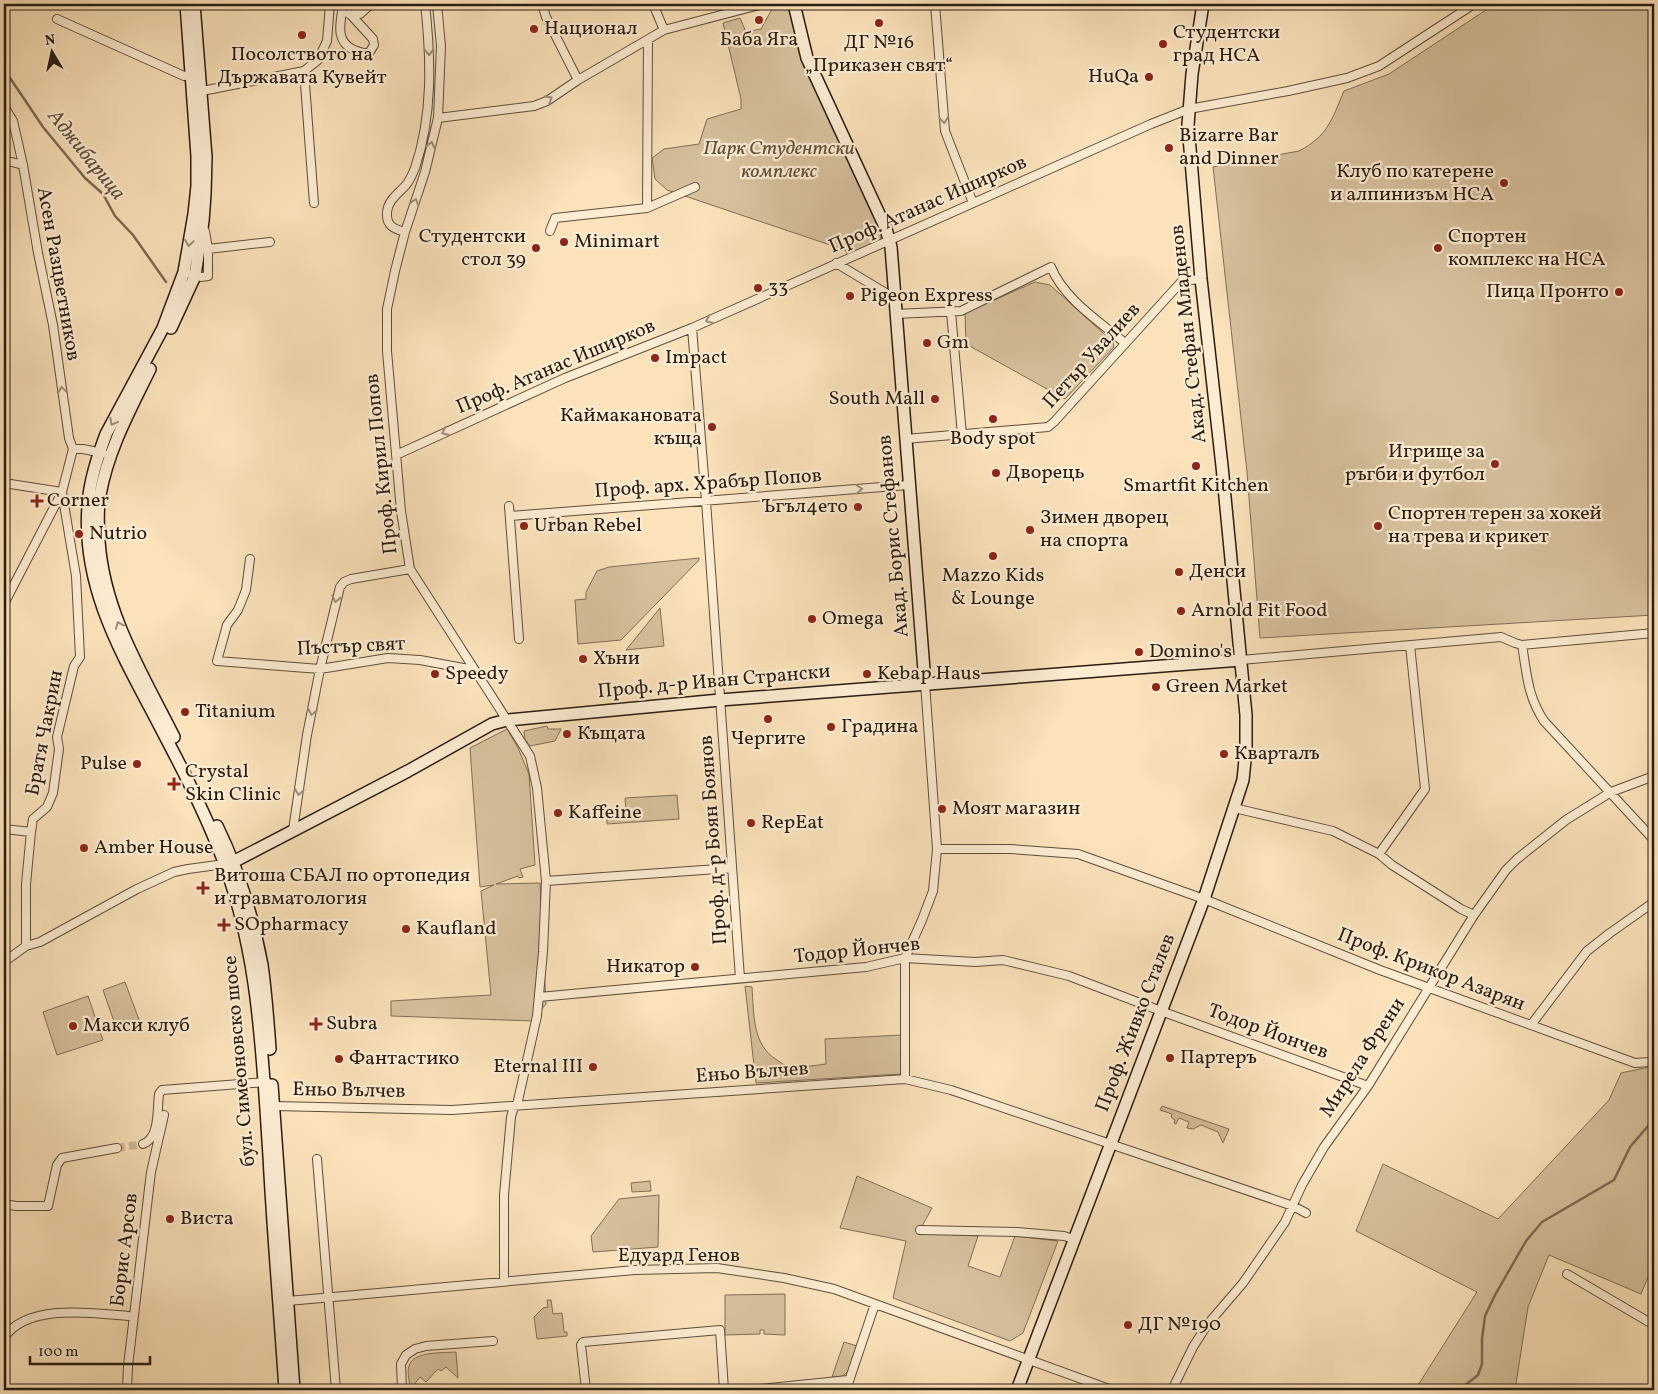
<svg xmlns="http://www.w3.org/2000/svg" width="1658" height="1394" font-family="Vollkorn,serif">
<rect width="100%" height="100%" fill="#fbe2ba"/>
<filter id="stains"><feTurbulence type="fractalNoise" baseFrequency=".004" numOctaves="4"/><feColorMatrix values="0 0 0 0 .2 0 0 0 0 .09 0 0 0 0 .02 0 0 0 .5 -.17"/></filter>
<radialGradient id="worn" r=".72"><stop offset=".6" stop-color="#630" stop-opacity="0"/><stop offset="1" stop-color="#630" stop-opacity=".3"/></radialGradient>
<!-- green -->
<path fill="#d7c19d" stroke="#806f57" d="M791 4 881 230 882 235 877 246 850 258 845 250 667 190 655 179 652 158 664 149 699 144 707 119 741 109V99L723 23 740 18 746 32 761 29 772 9Z
M1495 4H1654V615L1260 638 1247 472 1213 167 1299 151C1328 136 1332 119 1344 91L1389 74Z
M1035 282 1050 285 1113 342 1114 347 1065 399 966 344 965 313Z
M699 558V560L621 640 578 644 575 600 586 599V592L597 571 609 567Z
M660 608 664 646 626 650Z
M547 726 548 729H561L555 741 530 746 525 739 524 731Z
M507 729 518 748 529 774 535 865 520 869 523 877 519 878 518 876 496 884 540 883 546 1004 532 1021 391 1016V1001L491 995 481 891 494 885 480 887 470 748Z
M677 795 679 819 607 824V812L626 810 625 798Z
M125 982 141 1025 118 1033 103 990Z
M745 986 752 987C754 1014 752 1045 777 1060 782 1064 789 1068 795 1068 805 1067 816 1065 826 1064L825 1039 902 1035 901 1074 756 1083Z
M88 996 103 1040 57 1055 43 1012Z
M1654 1066V1263L1641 1294 1549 1255 1528 1307 1515 1390H1415L1477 1292 1356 1231 1383 1164 1498 1219 1609 1100 1621 1073Z
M1162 1106 1229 1129 1223 1143 1218 1132 1201 1125 1193 1129 1187 1128 1189 1122 1179 1118 1176 1124 1174 1123 1175 1120 1171 1117 1172 1114 1160 1110Z
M857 1176 932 1208 920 1230 926 1233 978 1236 968 1266 1000 1277 1015 1236 1058 1241 1023 1333 1010 1341 893 1298 906 1241 840 1228Z
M650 1181 651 1191 632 1192 631 1183Z
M659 1195 658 1247 593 1252 591 1236 619 1199Z
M785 1294V1335L764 1334V1330H760V1334L725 1335V1295Z
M547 1300H551L553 1314 562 1313 564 1332H567V1336L537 1339 534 1317 543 1308 548 1307Z
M844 1342 857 1346C852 1361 852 1379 832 1377Z
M456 1352 458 1378 446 1367 441 1371 438 1369 426 1382 420 1377 413 1386H410C409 1379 407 1372 409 1366 413 1351 443 1353 456 1352Z"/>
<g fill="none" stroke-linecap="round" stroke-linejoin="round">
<!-- stream -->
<path stroke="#7c6b54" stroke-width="2.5" d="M4 69 43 127 85 178 103 194 115 216 133 235 166 282
M1459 1390 1478 1375 1482 1364V1339L1485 1316 1495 1295 1526 1241 1542 1222 1614 1180 1630 1147 1654 1119"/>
<!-- street-tunnel -->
<path stroke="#d1bb98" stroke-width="8" stroke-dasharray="8 4" stroke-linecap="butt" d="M117 1148 143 1144"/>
<defs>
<path id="street" d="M343 4C341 22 334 41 354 50 360 52 363 54 369 53L374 45 373 39 351 15
M437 4 441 46 438 118 425 172 405 232 395 271 387 309V351L401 511 410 569 530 756 537 788 546 881 543 952 537 1016 517 1105
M542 4 546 17 578 80
M653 4 664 30
M935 4 945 131 973 203
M349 14H360L371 4
M57 19 184 76 196 75
M304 71 314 203
M197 92 304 71 318 60 327 41 330 4
M4 106 13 121 23 165 38 253 53 325 69 438 73 449 62 492 4 604
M438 118 534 106 547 101 578 80 664 30 763 4
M4 160 23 165
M647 208 648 40
M550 231 555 218 647 208 695 187
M405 232C394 229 386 226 387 212 388 200 399 193 406 185 410 180 413 173 415 168 433 115 431 58 425 4
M208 249 270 242
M836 263 894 298
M191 274 201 277 208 276V249L205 231
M951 312 962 435
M895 314 961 311 1051 267C1064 299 1099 321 1125 343
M692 328 706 501 740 978
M905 439 1048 427 1054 422 1182 281 1201 279
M73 449H83L103 453
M396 455 565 378 692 328 1151 124 1189 109 1288 91 1347 78 1379 66 1474 4
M4 483 62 492
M509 506 519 639
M510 516 908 485
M250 559 246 590 238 610 227 625 217 661 320 669 388 658 420 660 474 670
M1522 645C1527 674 1527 695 1544 721L1654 840
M1241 660 1501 637 1515 643 1522 645 1654 633
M1234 808 1333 831 1379 854 1392 865 1461 909 1474 915
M4 829 31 832
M293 830 307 735 320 669 340 587 344 582 351 579 410 569
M937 849H1010L1078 854 1204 899 1380 970 1635 1063 1650 1062
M1379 854 1425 789 1410 645
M546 881 732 868
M26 946V884L31 832 33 819 47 807 53 793 59 749 57 737 74 666 80 657 76 576 62 492
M4 962 26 946 40 942 137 889 174 872 188 869 225 864
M539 997 866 967 905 958 975 962 1003 960 1069 976 1169 1014 1368 1086
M1531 1025 1587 951 1610 933 1654 902
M905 1079V958L922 920 933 891 937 849 925 683
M274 1106 452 1110 905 1079 951 1090 1293 1206 1306 1213
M143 1144C160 1138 157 1109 159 1094L162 1090 267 1082
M317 1159 336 1390
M4 1204 16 1206H48L57 1165 62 1158 117 1148
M920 1230 1017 1232 1064 1236 1074 1239
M1567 1274 1654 1325
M504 1281V1195L511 1117 514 1106
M288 1301 635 1270 717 1268 784 1278 834 1289 1112 1390
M4 1338C27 1303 92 1313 128 1316
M127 1390 128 1366 151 1172 164 1115
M402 1390 401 1364 406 1355 415 1349 426 1346 493 1341
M586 1390 581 1345 583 1342 720 1330 724 1390
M750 1390 848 1380
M846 1390 875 1304
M1172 1390 1193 1347 1207 1325 1243 1283 1285 1222 1302 1185 1324 1147 1368 1086 1474 915 1506 870 1517 859 1566 820 1611 792 1654 776"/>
<path id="secondary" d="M186 4 197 156V186L194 214 184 272 163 328 106 434C98 456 89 482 88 506 82 585 119 649 155 717 177 759 200 802 218 847 259 946 262 1051 269 1156 273 1234 280 1312 285 1390
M794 4 807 58 886 229 891 247 925 683
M171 328 195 276 203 221 205 194 206 157 194 4
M150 369C130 410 108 450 100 495 97 511 98 526 99 541 104 613 142 673 174 737
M217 826C238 869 253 917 262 965 266 993 268 1021 270 1049
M226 864 233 862 408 771 492 724 507 720 720 700 1241 660
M272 1085 294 1390
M1017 1390 1204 899 1243 780 1246 750V715L1222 466 1201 279 1188 125 1192 74 1203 4"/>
</defs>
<!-- street casing -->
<use href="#street" stroke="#5e4e3b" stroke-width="10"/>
<!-- secondary casing -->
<use href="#secondary" stroke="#291d11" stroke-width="14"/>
<!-- street -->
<use href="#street" stroke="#fcecd2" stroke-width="8"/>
<!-- secondary -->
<use href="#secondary" stroke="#fcecd2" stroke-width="11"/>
</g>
<!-- one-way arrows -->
<defs><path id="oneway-chevron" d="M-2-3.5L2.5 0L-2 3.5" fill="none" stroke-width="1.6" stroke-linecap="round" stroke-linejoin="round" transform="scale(1.25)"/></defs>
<g stroke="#9d8f7b">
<use href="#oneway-chevron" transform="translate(429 52) rotate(89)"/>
<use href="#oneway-chevron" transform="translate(549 99) rotate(-31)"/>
<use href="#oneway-chevron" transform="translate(944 120) rotate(84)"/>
<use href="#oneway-chevron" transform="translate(431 145) rotate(-76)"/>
<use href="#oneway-chevron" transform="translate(415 202) rotate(-72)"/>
<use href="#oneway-chevron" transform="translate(189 243) rotate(99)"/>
<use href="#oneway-chevron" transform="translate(709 320) rotate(156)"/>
<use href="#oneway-chevron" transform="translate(62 390) rotate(-98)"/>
<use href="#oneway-chevron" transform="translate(113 422) rotate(119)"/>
<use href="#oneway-chevron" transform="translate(445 432) rotate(156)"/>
<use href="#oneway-chevron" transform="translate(859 489) rotate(-5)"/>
<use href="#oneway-chevron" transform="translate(336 599) rotate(104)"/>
<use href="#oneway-chevron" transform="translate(119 625) rotate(-113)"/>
<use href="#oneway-chevron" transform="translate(312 712) rotate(101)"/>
<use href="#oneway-chevron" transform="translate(299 792) rotate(98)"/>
</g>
<!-- markers -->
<g fill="#8f2418" stroke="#fcecd2" stroke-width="2">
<circle cx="759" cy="20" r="5"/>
<circle cx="879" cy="23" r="5"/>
<circle cx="534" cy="29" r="5"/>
<circle cx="302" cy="35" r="5"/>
<circle cx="1163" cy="44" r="5"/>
<circle cx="1149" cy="77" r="5"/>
<circle cx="1169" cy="148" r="5"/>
<circle cx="1504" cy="183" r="5"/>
<circle cx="564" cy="242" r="5"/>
<circle cx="536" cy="248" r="5"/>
<circle cx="1438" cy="248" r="5"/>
<circle cx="758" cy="288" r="5"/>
<circle cx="1619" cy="292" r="5"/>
<circle cx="850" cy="296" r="5"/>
<circle cx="927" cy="343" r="5"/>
<circle cx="655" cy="358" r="5"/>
<circle cx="935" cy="399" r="5"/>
<circle cx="993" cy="419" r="5"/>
<circle cx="712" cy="427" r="5"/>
<circle cx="1495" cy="464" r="5"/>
<circle cx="1196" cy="466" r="5"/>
<circle cx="996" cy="473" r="5"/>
<path d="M34.5 493.5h5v5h5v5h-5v5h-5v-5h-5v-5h5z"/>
<circle cx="858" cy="507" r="5"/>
<circle cx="524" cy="526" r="5"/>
<circle cx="1378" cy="526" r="5"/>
<circle cx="1030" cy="530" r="5"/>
<circle cx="79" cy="534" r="5"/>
<circle cx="993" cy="556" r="5"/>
<circle cx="1179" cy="572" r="5"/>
<circle cx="1181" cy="611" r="5"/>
<circle cx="812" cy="619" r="5"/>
<circle cx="1139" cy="652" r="5"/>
<circle cx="583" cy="659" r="5"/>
<circle cx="435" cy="674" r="5"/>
<circle cx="867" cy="674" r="5"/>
<circle cx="1156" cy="687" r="5"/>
<circle cx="185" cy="712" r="5"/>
<circle cx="768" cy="719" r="5"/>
<circle cx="831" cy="727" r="5"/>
<circle cx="567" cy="734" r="5"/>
<circle cx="1224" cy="754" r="5"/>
<circle cx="137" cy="764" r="5"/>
<path d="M171.5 776.5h5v5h5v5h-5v5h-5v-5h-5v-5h5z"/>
<circle cx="942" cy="809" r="5"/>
<circle cx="558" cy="813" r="5"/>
<circle cx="751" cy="823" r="5"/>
<circle cx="84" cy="848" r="5"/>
<path d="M200.5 880.5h5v5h5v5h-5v5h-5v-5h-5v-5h5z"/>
<path d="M221.5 917.5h5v5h5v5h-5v5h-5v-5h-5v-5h5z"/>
<circle cx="406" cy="929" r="5"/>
<circle cx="695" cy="967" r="5"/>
<path d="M313.5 1016.5h5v5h5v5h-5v5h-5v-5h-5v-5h5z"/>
<circle cx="73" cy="1026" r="5"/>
<circle cx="1170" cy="1058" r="5"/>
<circle cx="339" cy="1059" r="5"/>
<circle cx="593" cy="1067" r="5"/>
<circle cx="170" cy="1219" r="5"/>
<circle cx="1128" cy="1325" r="5"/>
</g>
<g text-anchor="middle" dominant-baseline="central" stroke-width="4.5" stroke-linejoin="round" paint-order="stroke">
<!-- poi labels -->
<g font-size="20" fill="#291d11" stroke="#fcecd2" text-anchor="start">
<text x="544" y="29">Национал</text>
<text x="1173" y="33">Студентски<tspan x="1173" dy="23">град НСА</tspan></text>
<text x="759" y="40" text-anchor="middle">Баба Яга</text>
<text x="879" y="43" text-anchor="middle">ДГ №16<tspan x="879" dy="23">„Приказен свят“</tspan></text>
<text x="302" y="55" text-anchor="middle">Посолството на<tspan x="302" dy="23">Държавата Кувейт</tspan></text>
<text x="1139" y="77" text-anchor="end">HuQa</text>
<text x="1179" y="136">Bizarre Bar<tspan x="1179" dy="23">and Dinner</tspan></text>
<text x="1494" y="172" text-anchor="end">Клуб по катерене<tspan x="1494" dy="23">и алпинизъм НСА</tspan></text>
<text x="526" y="237" text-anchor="end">Студентски<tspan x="526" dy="23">стол 39</tspan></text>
<text x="1448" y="237">Спортен<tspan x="1448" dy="23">комплекс на НСА</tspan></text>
<text x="574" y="242">Minimart</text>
<text x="768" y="288">33</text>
<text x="1609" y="292" text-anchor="end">Пица Пронто</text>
<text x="860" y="296">Pigeon Express</text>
<text x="937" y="343">Gm</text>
<text x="665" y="358">Impact</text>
<text x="925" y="399" text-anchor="end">South Mall</text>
<text x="702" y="416" text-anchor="end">Каймакановата<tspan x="702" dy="23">къща</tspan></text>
<text x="993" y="439" text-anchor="middle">Body spot</text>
<text x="1485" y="452" text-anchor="end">Игрище за<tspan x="1485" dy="23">ръгби и футбол</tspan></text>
<text x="1006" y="473">Дворець</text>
<text x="1196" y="486" text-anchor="middle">Smartfit Kitchen</text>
<text x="47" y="501">Corner</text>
<text x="848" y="507" text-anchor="end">Ъгъл4ето</text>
<text x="1388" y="514">Спортен терен за хокей<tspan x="1388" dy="23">на трева и крикет</tspan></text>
<text x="1040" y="518">Зимен дворец<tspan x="1040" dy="23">на спорта</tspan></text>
<text x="534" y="526">Urban Rebel</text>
<text x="89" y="534">Nutrio</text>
<text x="1189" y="572">Денси</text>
<text x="993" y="576" text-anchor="middle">Mazzo Kids<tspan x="993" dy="23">&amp; Lounge</tspan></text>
<text x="1191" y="611">Arnold Fit Food</text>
<text x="822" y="619">Omega</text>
<text x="1149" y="652">Domino's</text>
<text x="593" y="659">Хъни</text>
<text x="445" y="674">Speedy</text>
<text x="877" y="674">Kebap Haus</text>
<text x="1166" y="687">Green Market</text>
<text x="195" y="712">Titanium</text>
<text x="841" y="727">Градина</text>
<text x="577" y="734">Къщата</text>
<text x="768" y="739" text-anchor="middle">Чергите</text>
<text x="1234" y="754">Кварталъ</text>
<text x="127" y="764" text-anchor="end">Pulse</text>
<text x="185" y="772">Crystal<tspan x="185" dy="23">Skin Clinic</tspan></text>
<text x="952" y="809">Моят магазин</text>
<text x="568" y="813">Kaffeine</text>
<text x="761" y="823">RepEat</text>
<text x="94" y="848">Amber House</text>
<text x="214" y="876">Витоша СБАЛ по ортопедия<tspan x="214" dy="23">и травматология</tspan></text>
<text x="234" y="925">SOpharmacy</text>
<text x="416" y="929">Kaufland</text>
<text x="685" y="967" text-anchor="end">Никатор</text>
<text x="326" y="1024">Subra</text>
<text x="83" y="1026">Макси клуб</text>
<text x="1180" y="1058">Партеръ</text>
<text x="349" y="1059">Фантастико</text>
<text x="583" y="1067" text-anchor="end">Eternal III</text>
<text x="180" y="1219">Виста</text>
<text x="1138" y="1325">ДГ №190</text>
</g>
<!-- park labels -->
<g font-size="20" font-style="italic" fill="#5d4e3b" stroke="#fcecd2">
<text x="779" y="149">Парк Студентски<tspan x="779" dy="23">комплекс</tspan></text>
</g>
<!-- street labels -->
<g font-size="20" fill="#291d11" stroke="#fcecd2">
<text transform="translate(928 205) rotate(-24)">Проф. Атанас Иширков</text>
<text transform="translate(58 274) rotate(80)">Асен Разцветников</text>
<text transform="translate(1189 334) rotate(-96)">Акад. Стефан Младенов</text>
<text transform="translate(1092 356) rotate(-48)">Петър Увалиев</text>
<text transform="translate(556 367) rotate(-23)">Проф. Атанас Иширков</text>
<text transform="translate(382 464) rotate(-96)">Проф. Кирил Попов</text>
<text transform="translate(708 484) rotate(-4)">Проф. арх. Храбър Попов</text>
<text transform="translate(894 536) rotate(-95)">Акад. Борис Стефанов</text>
<text transform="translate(351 647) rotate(-3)">Пъстър свят</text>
<text transform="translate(714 682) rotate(-5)">Проф. д-р Иван Странски</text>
<text transform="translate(45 733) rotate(-79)">Братя Чакрин</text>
<text transform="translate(714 840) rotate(-94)">Проф. д-р Боян Боянов</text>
<text transform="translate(857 951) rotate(-6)">Тодор Йончев</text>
<text transform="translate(1431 970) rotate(21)">Проф. Крикор Азарян</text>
<text transform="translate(1136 1023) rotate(-69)">Проф. Живко Сталев</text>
<text transform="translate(1268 1032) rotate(20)">Тодор Йончев</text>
<text transform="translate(1363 1058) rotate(-57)">Мирела Френи</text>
<text transform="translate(240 1061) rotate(-95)">бул. Симеоновско шосе</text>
<text transform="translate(752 1073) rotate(-4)">Еньо Вълчев</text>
<text transform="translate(349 1091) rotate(1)">Еньо Вълчев</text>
<text transform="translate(125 1250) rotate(-83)">Борис Арсов</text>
<text x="679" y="1256">Едуард Генов</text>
</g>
<!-- water labels -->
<g font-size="21" font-style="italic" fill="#61513e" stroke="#fcecd2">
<text transform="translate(86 155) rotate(51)">Аджибарица</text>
</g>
</g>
<!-- margin -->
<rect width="1658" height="1394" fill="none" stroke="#fbe2ba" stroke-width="20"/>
<rect x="5" y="5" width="1648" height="1384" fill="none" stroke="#291d11" stroke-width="2.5"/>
<rect x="10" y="10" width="1638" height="1374" fill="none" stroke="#291d11"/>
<!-- north arrow -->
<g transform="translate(52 52) rotate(351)" stroke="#fcecd2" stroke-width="4" paint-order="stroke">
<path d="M0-4L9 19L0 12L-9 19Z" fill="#291d11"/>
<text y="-8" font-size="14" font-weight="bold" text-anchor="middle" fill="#291d11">N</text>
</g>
<!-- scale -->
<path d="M30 1356v8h120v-8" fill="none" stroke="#291d11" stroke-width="2.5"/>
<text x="38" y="1356" font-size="15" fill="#291d11" stroke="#fcecd2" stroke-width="4" paint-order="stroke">100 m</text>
<rect width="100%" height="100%" filter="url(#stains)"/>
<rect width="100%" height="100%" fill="url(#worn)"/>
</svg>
